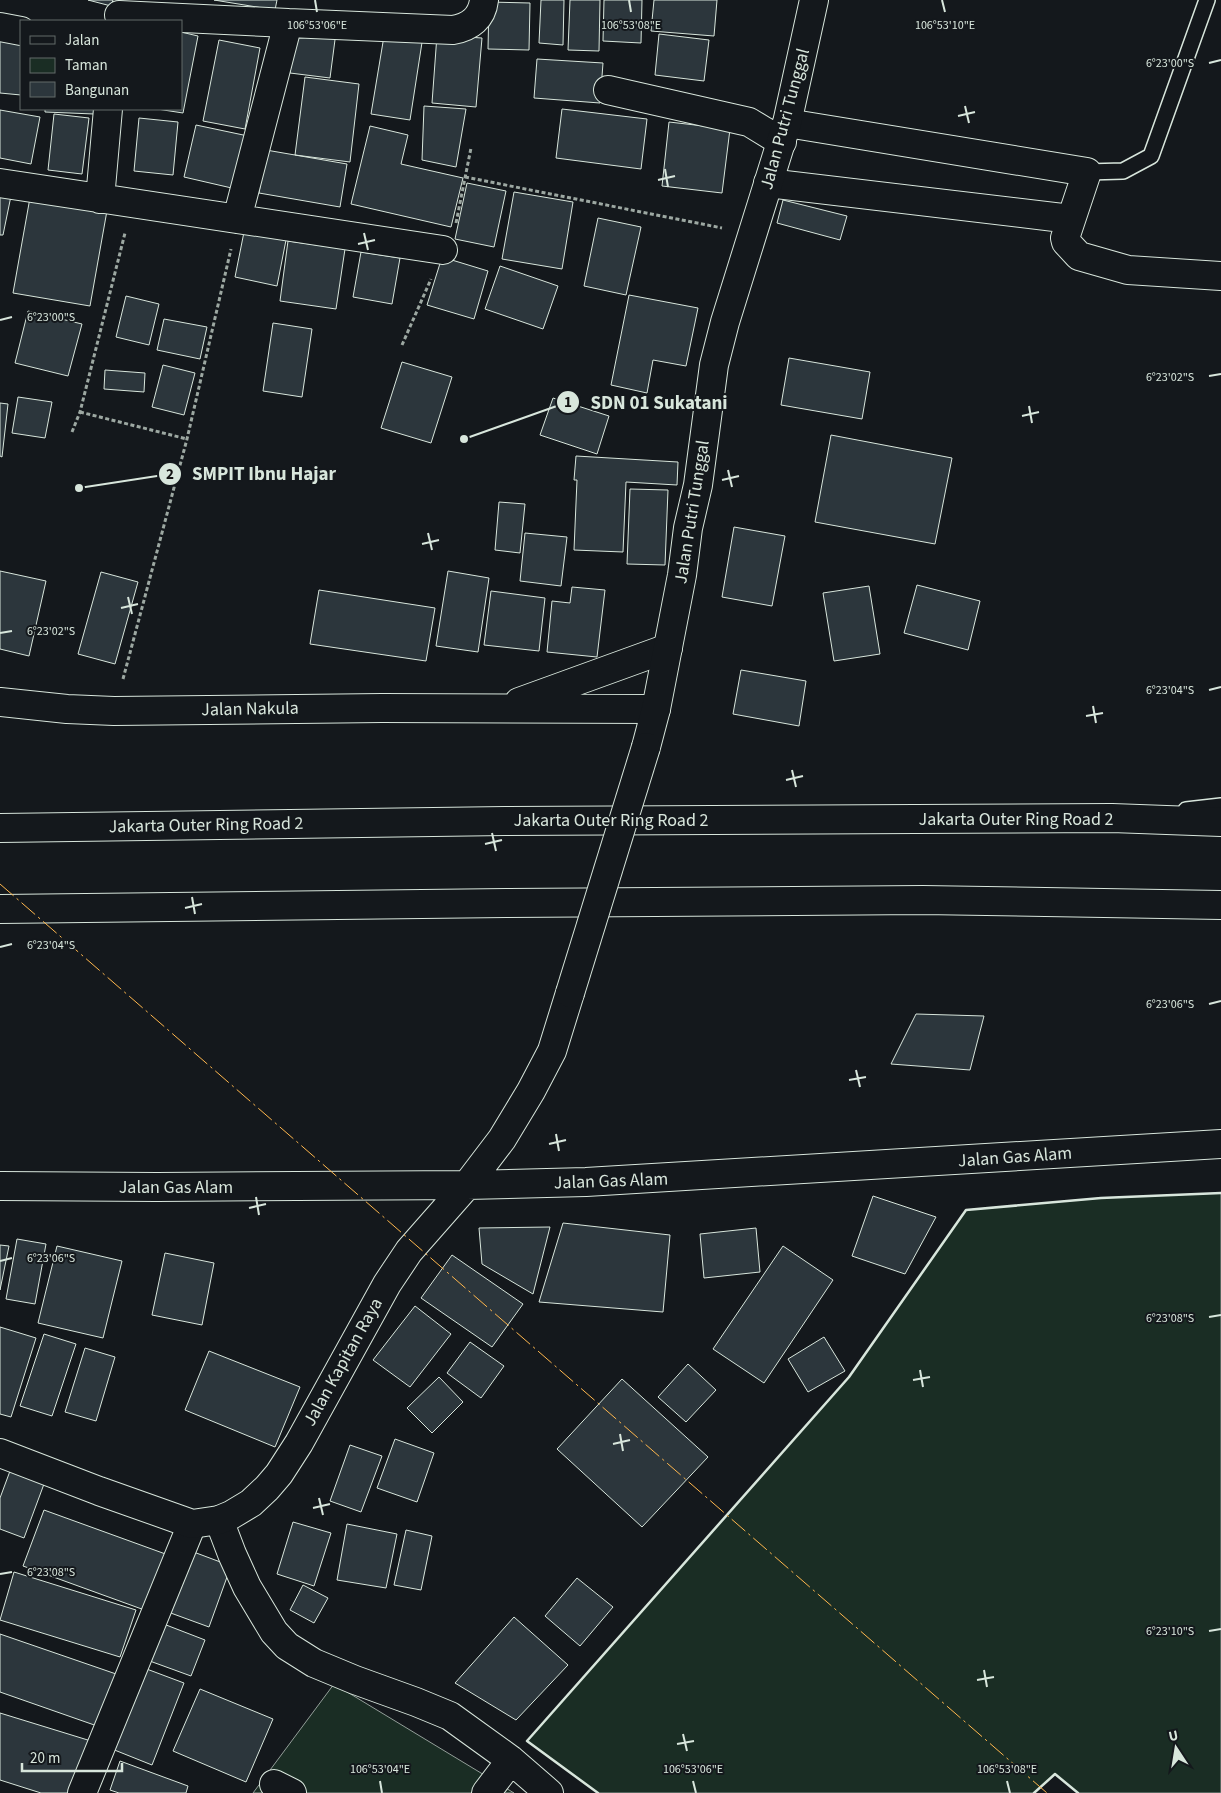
<svg xmlns="http://www.w3.org/2000/svg" width="1221" height="1793" font-family="'Source Sans 3',sans-serif">
<rect width="100%" height="100%" fill="#14181c"/>
<!-- green -->
<path fill="#1a2d24" stroke="#939e99" d="M1221 1193V1793H1078L1055 1774 1034 1793H598L527 1741 849 1377 966 1210 1101 1198Z
M334 1684 514 1793H253Z"/>
<!-- building -->
<path fill="#2c363c" stroke="#d8e6dc" d="M88 0H113L111 6Z
M214 0H277L275 10Z
M541 0H564L563 45 539 43Z
M570 0H600L599 51 568 50Z
M604 0H642L641 43 603 41Z
M654 0H717L714 36 651 31Z
M489 2 530 3 529 50 488 49Z
M296 27 336 32 330 78 290 73Z
M385 30 423 36 410 120 371 114Z
M181 32 198 36 183 113 157 109H181Z
M659 34 709 40 704 81 655 75Z
M437 35 482 38 476 107 432 103Z
M0 36 21 38V95L0 93Z
M219 40 260 48 245 129 203 121Z
M537 59 603 63 600 103 534 98Z
M305 77 359 84 350 162 295 155Z
M424 106 466 109 456 167 422 160Z
M45 109H94V114L45 112Z
M562 109 647 119 641 169 556 158Z
M0 110 40 117 31 164 0 158Z
M54 114 89 118 82 174 48 170Z
M139 118 178 122 173 175 134 171Z
M669 122 730 129 722 193 662 186Z
M196 125 248 136 236 189 184 177Z
M370 126 408 135 401 164 463 178 451 227 351 204Z
M266 150 347 164 340 207 259 193Z
M467 183 506 191 494 247 455 239Z
M0 189 12 191 3 235H0Z
M31 192 108 205 90 306 13 293Z
M514 192 573 202 562 269 502 259Z
M783 200 847 216 840 240 777 223Z
M598 218 641 227 626 295 584 286Z
M245 227 287 235 277 286 235 277Z
M288 241 345 249 336 309 280 301Z
M361 252 400 258 392 304 353 297Z
M442 257 488 271 474 319 427 305Z
M500 266 558 286 543 329 485 309Z
M629 295 698 308 686 366 653 360 647 393 611 385Z
M126 296 159 304 149 345 116 337Z
M28 311 82 324 68 376 15 363Z
M164 319 207 327 200 359 157 350Z
M273 323 312 329 302 397 263 391Z
M789 358 870 372 862 419 781 405Z
M402 362 452 377 431 443 381 428Z
M163 365 195 373 184 415 152 407Z
M105 370 145 373 144 392 104 389Z
M18 397 52 402 45 438 12 433Z
M553 398 609 416 597 454 540 435Z
M0 403 8 404 2 457 0 456Z
M831 435 952 458 935 544 815 522Z
M576 456 678 462 677 485 626 482 623 552 574 550 577 480H574Z
M630 489 668 490 665 565 627 564Z
M499 502 525 504 520 553 495 550Z
M734 527 785 536 772 606 722 597Z
M525 533 567 537 561 586 520 581Z
M0 571 46 581 29 656 0 649Z
M448 571 489 578 478 652 436 646Z
M101 572 138 582 115 664 78 654Z
M917 585 980 601 968 650 904 633Z
M869 586 880 654 834 661 823 593Z
M572 587 605 590 597 657 547 652 552 601 570 603Z
M319 590 435 608 426 661 310 644Z
M491 591 545 598 539 651 484 645Z
M741 670 806 681 799 726 733 714Z
M916 1014 984 1016 970 1070 891 1064Z
M873 1196 936 1217 905 1274 852 1256Z
M563 1223 670 1235 663 1312 539 1302Z
M550 1227 533 1294 482 1264 479 1228Z
M756 1228 760 1272 704 1278 700 1234Z
M17 1239 46 1244 35 1304 6 1299Z
M0 1245 9 1246 0 1290Z
M57 1246 122 1261 103 1338 38 1323Z
M783 1246 833 1280 764 1383 713 1349Z
M165 1253 214 1263 202 1325 152 1315Z
M452 1255 523 1304 492 1347 421 1298Z
M415 1306 451 1334 410 1387 373 1360Z
M0 1327 36 1338 11 1417 0 1414Z
M44 1334 76 1344 52 1416 20 1406Z
M824 1337 845 1371 808 1392 788 1359Z
M470 1342 504 1366 481 1398 447 1373Z
M85 1348 115 1357 96 1421 65 1412Z
M209 1351 300 1387 275 1447 185 1410Z
M688 1364 716 1390 686 1422 658 1397Z
M439 1377 463 1402 432 1433 407 1408Z
M622 1379 708 1457 642 1527 557 1449Z
M395 1439 434 1453 417 1502 377 1488Z
M350 1445 382 1456 361 1512 330 1501Z
M10 1471 44 1484 24 1538 0 1529V1498Z
M44 1510 171 1556 150 1612 23 1566Z
M293 1522 331 1533 314 1586 277 1574Z
M347 1524 397 1534 386 1588 337 1580Z
M406 1530 432 1536 421 1590 394 1585Z
M191 1551 231 1566 209 1627 168 1612Z
M14 1572 136 1610 120 1657 0 1620Z
M577 1578 613 1607 580 1646 545 1616Z
M303 1585 328 1598 314 1623 290 1610Z
M514 1617 568 1665 516 1720 455 1683Z
M161 1623 205 1640 191 1676 147 1660Z
M0 1634 119 1675 100 1727 0 1692Z
M144 1668 184 1683 152 1765 112 1749Z
M200 1689 273 1719 246 1782 173 1751Z
M0 1713 91 1741 74 1793H41L0 1780Z
M120 1761 188 1786 186 1793H119L110 1790Z"/>
<g fill="none" stroke-linecap="round" stroke-linejoin="round">
<defs>
<path id="lane" d="M1087 172 1123 171 1151 156 1207 0
M1186 810 1221 806"/>
<path id="street" d="M119 15 288 23
M0 27 21 31
M608 90 749 122 782 142
M787 123 1087 172 1065 238 1066 242 1079 256 1128 270 1221 276
M0 183 443 250
M768 183 1071 219
M100 199 108 109
M237 219 288 23 453 30C470 27 482 18 484 0
M0 702 67 709 114 711 382 708 656 709
M519 702 668 648
M219 1520 232 1554 247 1587 274 1632 287 1646 314 1663 355 1680 416 1702 450 1716 511 1760 549 1793
M274 1784 292 1793
M82 1793 192 1524
M486 1793 511 1760"/>
<path id="secondary" d="M646 747 656 709 682 575 688 528 698 485 714 365 725 322 787 123 814 0
M0 1186 157 1187 467 1185 586 1182 1221 1144
M0 1453 99 1491 192 1524 219 1520 231 1515 251 1503 267 1488 279 1474 299 1443 387 1284 409 1251 467 1185 502 1139 531 1091 552 1051 570 993"/>
<path id="highway" d="M0 828 505 821 1112 818 1221 822
M0 909 506 903 923 900 1221 905"/>
</defs>
<!-- lane casing -->
<use href="#lane" stroke="#d8e6dc" stroke-width="18"/>
<!-- street casing -->
<use href="#street" stroke="#d8e6dc" stroke-width="30"/>
<!-- secondary casing -->
<use href="#secondary" stroke="#d8e6dc" stroke-width="30"/>
<!-- highway casing -->
<use href="#highway" stroke="#d8e6dc" stroke-width="30"/>
<!-- path -->
<path stroke="#9da8a2" stroke-width="3" stroke-dasharray="4 2.5" stroke-linecap="butt" d="M465 177 722 228
M456 223 471 148
M402 345 431 279
M80 412 187 439
M72 432 80 412 125 233
M123 679 187 439 231 249"/>
<!-- lane -->
<use href="#lane" stroke="#14181c" stroke-width="15"/>
<!-- street -->
<use href="#street" stroke="#14181c" stroke-width="28"/>
<!-- secondary -->
<use href="#secondary" stroke="#14181c" stroke-width="28"/>
<!-- highway -->
<use href="#highway" stroke="#14181c" stroke-width="28"/>
<defs>
<path id="secondary-bridge" d="M570 993 646 747"/>
</defs>
<!-- secondary-bridge casing -->
<use href="#secondary-bridge" stroke="#d8e6dc" stroke-width="30" stroke-linecap="butt"/>
<!-- secondary-bridge -->
<use href="#secondary-bridge" stroke="#14181c" stroke-width="28"/>
<!-- wall -->
<path stroke="#d8e6dc" stroke-width="2.5" d="M598 1793 527 1741 849 1377 966 1210 1101 1198 1221 1193
M1034 1793 1055 1774 1078 1793"/>
<!-- power -->
<path stroke="#ffb74d" stroke-width="1" stroke-dasharray="18 4 2.5 4" stroke-linecap="butt" d="M0 884 1047 1793"/>
</g>
<!-- ticks -->
<path fill="none" stroke="#d8e6dc" stroke-width="2" d="M315 0 317 12M629 0 631 12M942 0 945 12M1209 63 1221 60M965 106 969 123M958 116 975 112M665 169 668 187M658 180 675 176M364 233 368 250M358 244 375 240M0 320 12 317M1209 376 1221 374M1029 406 1032 423M1022 416 1039 412M728 470 732 487M722 480 739 476M428 533 432 550M422 544 439 540M128 597 132 614M121 608 138 604M0 633 12 631M1209 690 1221 687M1093 706 1096 723M1086 716 1103 713M792 770 796 787M786 780 803 776M492 833 496 851M485 844 502 840M192 897 195 914M185 908 202 904M0 947 12 944M1209 1004 1221 1001M856 1070 860 1087M849 1080 866 1077M556 1134 559 1151M549 1144 566 1140M256 1197 259 1215M249 1208 266 1204M0 1261 12 1258M1209 1317 1221 1315M920 1370 923 1387M913 1380 930 1377M620 1434 623 1451M613 1444 630 1440M319 1498 323 1515M313 1508 330 1504M0 1574 12 1572M1209 1631 1221 1629M984 1670 987 1687M977 1680 994 1677M683 1734 687 1751M677 1744 694 1741M380 1781 382 1793M693 1781 696 1793M1007 1781 1010 1793"/>
<g text-anchor="middle" dominant-baseline="central" stroke-width="4" stroke-linejoin="round" paint-order="stroke">
<!-- street labels -->
<g font-size="18" fill="#d8e6dc" stroke="#14181c">
<text transform="translate(785 119) rotate(-75)">Jalan Putri Tunggal</text>
<text transform="translate(692 512) rotate(-81)">Jalan Putri Tunggal</text>
<text transform="translate(250 709) rotate(-1)">Jalan Nakula</text>
<text x="1016" y="819">Jakarta Outer Ring Road 2</text>
<text x="611" y="820">Jakarta Outer Ring Road 2</text>
<text transform="translate(206 825) rotate(-1)">Jakarta Outer Ring Road 2</text>
<text transform="translate(1015 1157) rotate(-4)">Jalan Gas Alam</text>
<text transform="translate(611 1181) rotate(-2)">Jalan Gas Alam</text>
<text x="176" y="1187">Jalan Gas Alam</text>
<text transform="translate(343 1362) rotate(-61)">Jalan Kapitan Raya</text>
</g>
</g>
<g font-size="12" text-anchor="middle" fill="#d8e6dc" stroke="#14181c" stroke-width="4" stroke-linejoin="round" paint-order="stroke">
<text x="317" y="29">106°53'06"E</text>
<text x="631" y="29">106°53'08"E</text>
<text x="945" y="29">106°53'10"E</text>
<text x="1170" y="67">6°23'00"S</text>
<text x="51" y="321">6°23'00"S</text>
<text x="1170" y="381">6°23'02"S</text>
<text x="51" y="635">6°23'02"S</text>
<text x="1170" y="694">6°23'04"S</text>
<text x="51" y="949">6°23'04"S</text>
<text x="1170" y="1008">6°23'06"S</text>
<text x="51" y="1262">6°23'06"S</text>
<text x="1170" y="1322">6°23'08"S</text>
<text x="51" y="1576">6°23'08"S</text>
<text x="1170" y="1635">6°23'10"S</text>
<text x="380" y="1773">106°53'04"E</text>
<text x="693" y="1773">106°53'06"E</text>
<text x="1007" y="1773">106°53'08"E</text>
</g>
<!-- callouts -->
<path fill="none" stroke="#d8e6dc" stroke-width="2" d="M464 439L568 402M79 488L170 474"/>
<g fill="#d8e6dc" stroke="#14181c" stroke-width="2">
<circle cx="464" cy="439" r="5"/>
<circle cx="79" cy="488" r="5"/>
<circle cx="568" cy="402" r="12"/>
<circle cx="170" cy="474" r="12"/>
</g>
<g font-size="15" text-anchor="middle" font-weight="bold" fill="#111">
<text x="568" y="407">1</text>
<text x="170" y="479">2</text>
</g>
<g font-size="19" text-anchor="middle" font-weight="bold" fill="#d8e6dc" stroke="#14181c" stroke-width="4" stroke-linejoin="round" paint-order="stroke">
<text x="659" y="409">SDN 01 Sukatani</text>
<text x="264" y="480">SMPIT Ibnu Hajar</text>
</g>
<!-- legend -->
<rect x="20" y="20" width="162" height="90" fill="#14181c" stroke="#626a69"/>
<rect x="30" y="36" width="25" height="8" fill="#14181c" stroke="#626a69"/>
<text x="65" y="45" font-size="15" fill="#d8e6dc">Jalan</text>
<rect x="30" y="58" width="25" height="15" fill="#1a2d24" stroke="#626a69"/>
<text x="65" y="70" font-size="15" fill="#d8e6dc">Taman</text>
<rect x="30" y="82" width="25" height="15" fill="#2c363c" stroke="#626a69"/>
<text x="65" y="95" font-size="15" fill="#d8e6dc">Bangunan</text>
<!-- north arrow -->
<g transform="translate(1176 1748) rotate(348)" stroke="#14181c" stroke-width="4" paint-order="stroke">
<path d="M0-4L9 19L0 12L-9 19Z" fill="#d8e6dc"/>
<text y="-8" font-size="14" font-weight="bold" text-anchor="middle" fill="#d8e6dc">U</text>
</g>
<!-- scale -->
<path d="M22 1763v8h100v-8" fill="none" stroke="#d8e6dc" stroke-width="2.5"/>
<text x="30" y="1763" font-size="15" fill="#d8e6dc" stroke="#14181c" stroke-width="4" paint-order="stroke">20 m</text>
</svg>
